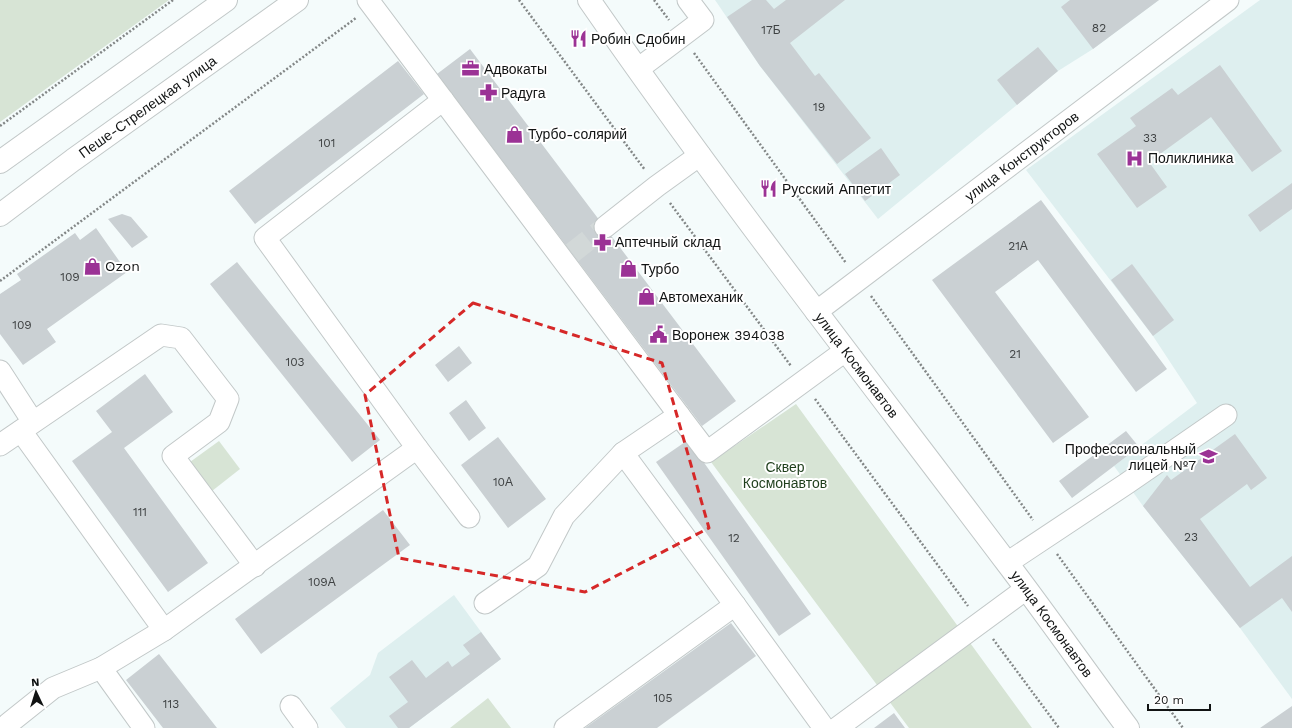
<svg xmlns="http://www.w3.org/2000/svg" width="1292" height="728" font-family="'Work Sans',sans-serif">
<rect width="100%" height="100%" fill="#f4fbfb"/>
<!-- built -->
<path fill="#deefef" d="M715 0H1159L1093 49 1058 71 878 219 760 66Z
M1260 0H1292V699L1240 628 1143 506 1114 466 1197 403 1153 336 1026 170Z
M454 595 501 659 409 728H346L330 708 370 675 378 653Z"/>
<!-- green -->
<path fill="#d7e4d5" d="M0 0H169L0 122Z
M796 404 1032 728H909L711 462Z
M219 441 240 469 212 491 190 462Z
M488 698 511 728H450Z"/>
<!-- building -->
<path fill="#cad0d3" d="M752 0H766L774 9 786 0H845L790 43 815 76 819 73 871 138 837 164 760 66 727 17Z
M1070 0H1159L1093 49 1061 7Z
M1038 47 1058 71 1017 105 997 80Z
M470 49 736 401 702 426 437 74Z
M398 61 424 94 255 224 229 191Z
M1220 65 1282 151 1252 172 1211 117 1149 162 1167 187 1137 208 1097 154 1136 126 1130 118 1172 88 1178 95Z
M881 148 900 175 865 201 845 174Z
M1292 183V209L1260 232 1248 215Z
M1041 200 1167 369 1136 392 1038 260 995 292 1089 417 1053 443 932 280Z
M122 214 131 217 148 237 132 248 108 219Z
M96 228 127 272 47 329 56 342 23 365 0 334V294L21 280 17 274 75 233 80 240Z
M237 262 380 440 352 462 210 284Z
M1132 264 1174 320 1153 336 1111 280Z
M459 346 472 363 448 382 435 365Z
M145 374 173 412 124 448 208 563 168 592 72 461 112 432 96 411Z
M466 400 486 428 469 441 449 413Z
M1126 431 1139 447 1072 498 1059 481Z
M1235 434 1267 478 1251 490 1247 484 1200 519 1250 587 1292 556V612L1282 598 1240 628 1143 506 1167 475 1171 480Z
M498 437 546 499 508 528 461 465Z
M688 440 811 614 779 636 656 462Z
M383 510 410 545 261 654 235 619Z
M731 623 756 656 657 728H585Z
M481 632 501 659 409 728H398L389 716 408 702 389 677 412 660 426 678 448 661 452 667 470 654 463 645Z
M159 654 217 728H163L126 680Z
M1292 706V728H1260Z
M894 713 905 728H874Z"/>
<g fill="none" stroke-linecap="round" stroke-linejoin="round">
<!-- minor-tunnel -->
<path stroke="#d2d8d8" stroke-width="21" stroke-dasharray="21 10" stroke-linecap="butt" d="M572 253 605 227"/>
<defs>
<g id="minor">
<path d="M368 0 679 415"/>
<path d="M638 69 703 20 688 0"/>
<path d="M443 100 265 238 417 448 469 517"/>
<path d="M605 227 657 186 700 155"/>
<path id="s1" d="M816 312 1228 0"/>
<path d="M0 371 33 422"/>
<path d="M21 431 164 630"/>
<path d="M0 445 161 335 181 338 228 399 219 422 173 456 255 566"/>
<path d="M623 453 735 605 824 728"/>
<path d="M1007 563 1126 484 1226 415"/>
<path d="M485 603 538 566 564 516 623 453 679 415 707 452 845 351"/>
<path d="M101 668 144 728"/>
<path d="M291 706 307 728"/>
<path d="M6 728 8 724 53 688 101 668 164 630 417 448"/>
<path d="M565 728 735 605"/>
<path d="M837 728 1026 589"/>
</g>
<g id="major">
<path id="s2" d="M589 0C722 192 866 376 1007 563 1048 617 1087 673 1128 728"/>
<path d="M0 162 226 0"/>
<path id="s3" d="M0 215 73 160 297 0"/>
</g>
</defs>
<!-- minor casing -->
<use href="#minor" stroke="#c2c8c8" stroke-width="23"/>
<!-- major casing -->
<use href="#major" stroke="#c2c8c8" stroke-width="24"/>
<!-- path -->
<path stroke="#838787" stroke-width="2.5" stroke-dasharray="2 2" stroke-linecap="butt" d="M519 0 645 170
M654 0 669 20
M694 53 846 263
M0 126 173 0
M670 203 791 366
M0 281 356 18
M871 296 1033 520
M815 399 968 606
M1057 554 1183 728
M993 639 1059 728"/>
<!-- minor -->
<use href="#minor" stroke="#fff" stroke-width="21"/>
<!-- major -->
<use href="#major" stroke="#fff" stroke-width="22"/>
</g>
<!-- marked area -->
<path fill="none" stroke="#d62828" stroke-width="3" stroke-dasharray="8 5" stroke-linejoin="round" d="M473 303 662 363 709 528 585 592 399 558 365 395Z"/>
<!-- icons -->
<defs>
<symbol id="restaurant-bare" viewBox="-9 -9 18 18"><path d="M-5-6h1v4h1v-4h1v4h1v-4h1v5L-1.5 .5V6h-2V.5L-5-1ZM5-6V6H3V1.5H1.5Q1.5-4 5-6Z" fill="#9b3295" stroke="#fff" stroke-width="2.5" paint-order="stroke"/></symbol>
<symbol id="office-bare" viewBox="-9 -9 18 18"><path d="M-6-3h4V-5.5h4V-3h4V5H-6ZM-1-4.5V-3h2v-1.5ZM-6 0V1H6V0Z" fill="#9b3295" stroke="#fff" stroke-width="2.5" paint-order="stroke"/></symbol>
<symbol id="pharmacy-bare" viewBox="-9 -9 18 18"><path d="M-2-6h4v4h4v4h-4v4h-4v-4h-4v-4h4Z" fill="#9b3295" stroke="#fff" stroke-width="2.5" paint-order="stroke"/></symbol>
<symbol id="shop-bare" viewBox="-9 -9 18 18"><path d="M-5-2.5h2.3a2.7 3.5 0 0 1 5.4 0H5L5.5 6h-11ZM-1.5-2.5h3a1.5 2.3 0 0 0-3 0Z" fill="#9b3295" stroke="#fff" stroke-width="2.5" paint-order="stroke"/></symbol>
<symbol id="hospital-bare" viewBox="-9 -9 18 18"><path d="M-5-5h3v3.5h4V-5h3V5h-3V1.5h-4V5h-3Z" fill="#9b3295" stroke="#fff" stroke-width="2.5" paint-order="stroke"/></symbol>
<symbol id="civic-bare" viewBox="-9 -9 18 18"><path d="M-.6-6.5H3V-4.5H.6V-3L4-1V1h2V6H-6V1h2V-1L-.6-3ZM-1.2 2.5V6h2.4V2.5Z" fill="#9b3295" stroke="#fff" stroke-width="2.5" paint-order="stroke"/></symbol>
<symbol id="university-bare" viewBox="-9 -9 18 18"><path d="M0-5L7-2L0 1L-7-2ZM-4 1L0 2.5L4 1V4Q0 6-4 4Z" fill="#9b3295" stroke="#fff" stroke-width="2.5" paint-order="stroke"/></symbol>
</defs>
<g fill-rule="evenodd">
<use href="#restaurant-bare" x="566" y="26" width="25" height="25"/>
<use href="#office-bare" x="458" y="56" width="25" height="25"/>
<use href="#pharmacy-bare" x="476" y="80" width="25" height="25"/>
<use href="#shop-bare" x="502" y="122" width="25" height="25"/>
<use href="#hospital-bare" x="1122" y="146" width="25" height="25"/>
<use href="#restaurant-bare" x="756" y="176" width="25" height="25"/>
<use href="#pharmacy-bare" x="590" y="230" width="25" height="25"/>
<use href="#shop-bare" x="80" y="254" width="25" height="25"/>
<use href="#shop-bare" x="616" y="256" width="25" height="25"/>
<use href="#shop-bare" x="634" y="284" width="25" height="25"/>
<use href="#civic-bare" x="646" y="322" width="25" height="25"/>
<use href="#university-bare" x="1196" y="444" width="25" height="25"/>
</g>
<g text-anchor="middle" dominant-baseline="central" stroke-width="4" stroke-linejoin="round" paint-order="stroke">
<!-- number labels -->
<g font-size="12" fill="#3f4243">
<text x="1099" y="28">82</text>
<text x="771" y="30">17Б</text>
<text x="819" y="107">19</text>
<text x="1150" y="138">33</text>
<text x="327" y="143">101</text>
<text x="1018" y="246">21А</text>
<text x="70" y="277">109</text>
<text x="22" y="325">109</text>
<text x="1015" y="354">21</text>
<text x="295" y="362">103</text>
<text x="503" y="482">10А</text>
<text x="140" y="512">111</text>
<text x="1191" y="537">23</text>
<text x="734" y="538">12</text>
<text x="322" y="582">109А</text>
<text x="663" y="698">105</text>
<text x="171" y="704">113</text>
</g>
<!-- poi labels -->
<g font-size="14" fill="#111313" stroke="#fff" text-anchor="start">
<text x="591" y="39">Робин Сдобин</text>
<text x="484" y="69">Адвокаты</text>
<text x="501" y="93">Радуга</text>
<text x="528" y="134">Турбо-солярий</text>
<text x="1148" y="158">Поликлиника</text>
<text x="782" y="189">Русский Аппетит</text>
<text x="615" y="242">Аптечный склад</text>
<text x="105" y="266">Ozon</text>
<text x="641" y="269">Турбо</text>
<text x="659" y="297">Автомеханик</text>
<text x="672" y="335">Воронеж 394038</text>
<text x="1196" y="449" text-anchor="end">Профессиональный<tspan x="1196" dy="16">лицей №7</tspan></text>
</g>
<!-- street labels -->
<g font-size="14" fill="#111313" stroke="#fff">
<text stroke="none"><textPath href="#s3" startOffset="183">Пеше-Стрелецкая улица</textPath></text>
<text stroke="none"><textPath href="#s1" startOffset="258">улица Конструкторов</textPath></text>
<text stroke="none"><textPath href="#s2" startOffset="453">улица Космонавтов</textPath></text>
<text stroke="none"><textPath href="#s2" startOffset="777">улица Космонавтов</textPath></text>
</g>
<!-- park labels -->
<g font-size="14" fill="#1e3e1b" stroke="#fff">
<text x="785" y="467">Сквер<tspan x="785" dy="16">Космонавтов</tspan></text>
</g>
</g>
<!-- north arrow -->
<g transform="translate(36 692) rotate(356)" stroke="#ffffff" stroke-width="3" paint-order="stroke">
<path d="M0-3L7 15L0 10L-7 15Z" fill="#111313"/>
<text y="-6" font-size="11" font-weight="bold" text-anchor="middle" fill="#111313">N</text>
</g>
<!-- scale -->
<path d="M1148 704v6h62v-6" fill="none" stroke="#111313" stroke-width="2"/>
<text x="1154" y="704" font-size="12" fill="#111313" stroke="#ffffff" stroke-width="3" paint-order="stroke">20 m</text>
</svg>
